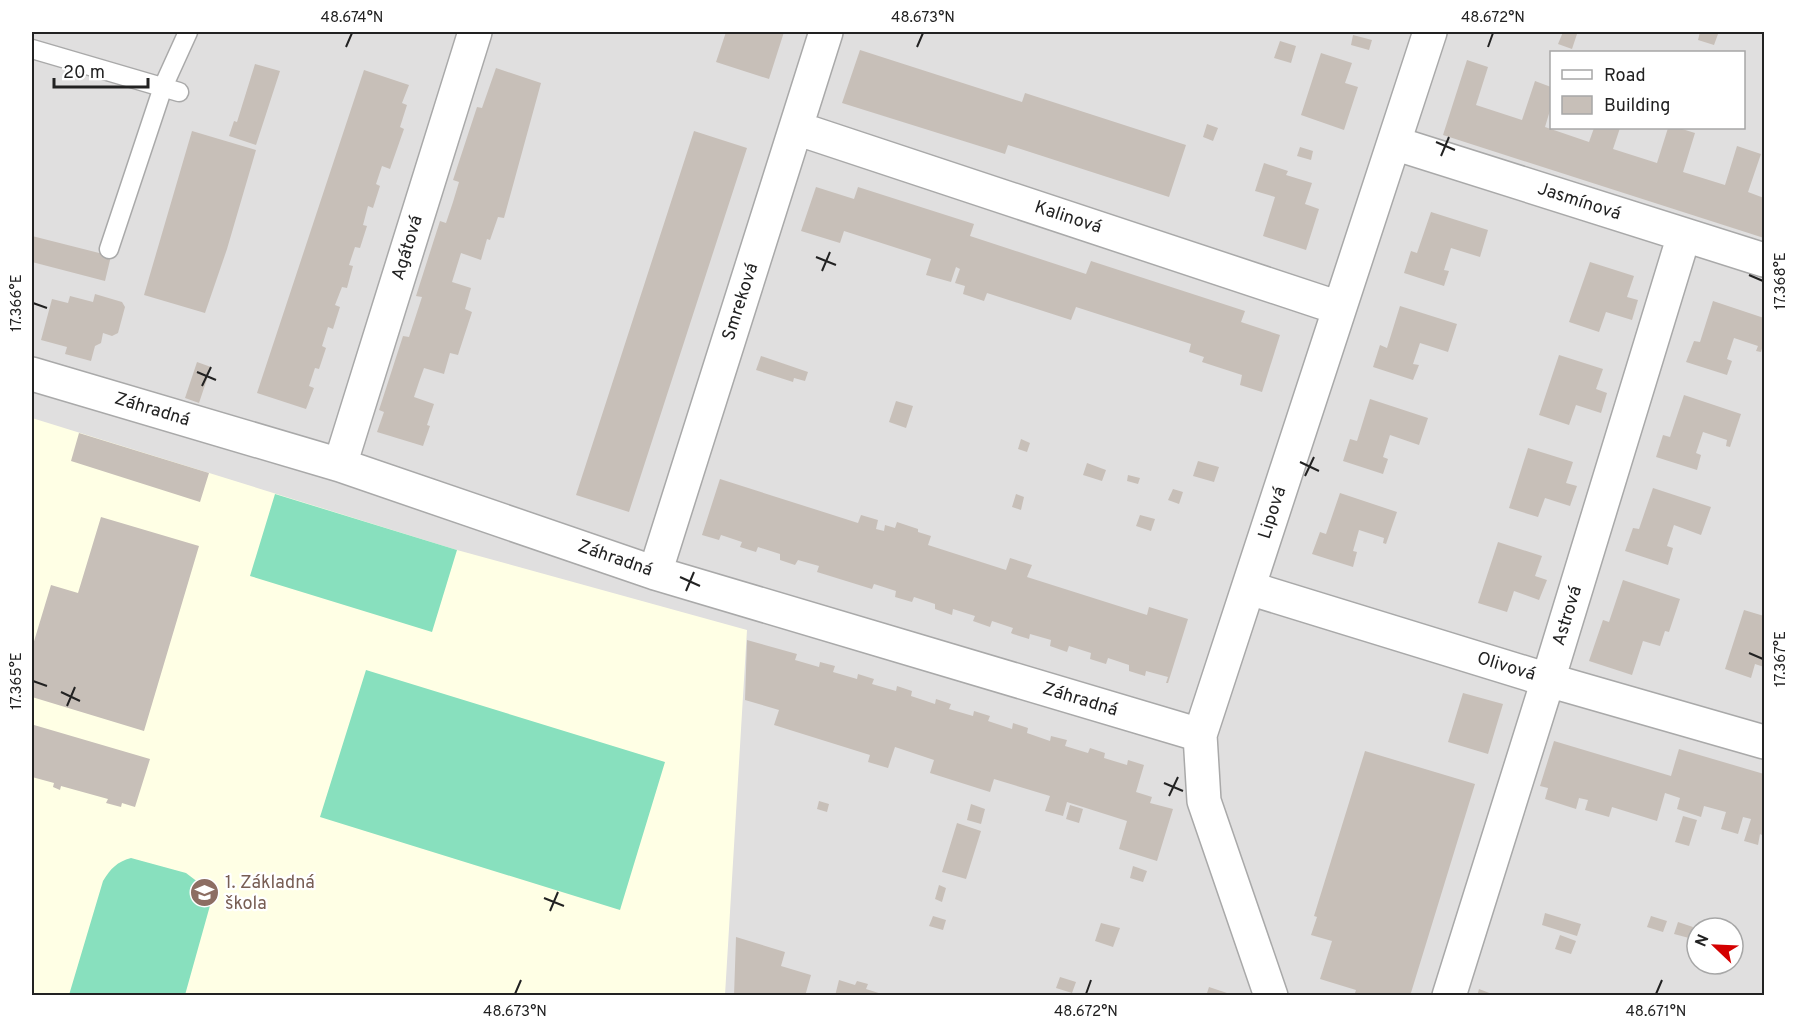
<svg xmlns="http://www.w3.org/2000/svg" width="1796" height="1027" font-family="Overpass,sans-serif">
<rect width="100%" height="100%" fill="#f2efe9"/>
<!-- residential -->
<path fill="#e0dfdf" fill-rule="evenodd" d="M32 32H1764V995H32ZM1552 52H1744V128H1552ZM1697 928H1733V964H1697Z"/>
<!-- education -->
<path fill="#ffffe5" d="M32 418 457 550 747 630 725 995H32Z"/>
<!-- pitch -->
<path fill="#88e0be" d="M275 494 457 550 432 632 250 576Z
M366 670 665 762 620 910 320 817Z
M131 858 186 873 207 889 211 902 185 995H69L103 881C111 868 117 862 131 858Z"/>
<!-- building -->
<path fill="#c7bfb8" d="M726 32H784L769 79 716 62Z
M1563 32 1577 34 1572 49 1558 44Z
M1700 32 1718 34 1714 45 1698 40Z
M1353 35 1372 40 1369 50 1351 45Z
M1280 41 1296 46 1291 63 1274 58Z
M860 50 1022 102 1025 93 1186 145 1169 197 1008 145 1005 154 842 103Z
M1321 53 1352 63 1345 83 1358 87 1344 130 1301 115Z
M1467 60 1488 67 1476 105 1522 120 1535 81 1551 87V107L1545 127 1589 142 1594 128H1620L1613 149 1657 163 1668 128H1679L1695 133 1683 172 1725 185 1737 146 1761 154 1748 192 1764 198V238L1443 135Z
M255 64 280 71 256 145 229 136 234 121 237 122Z
M496 68 541 83 504 218 498 217 490 240 487 239 481 260 461 253 452 282 471 288 465 309 472 312 458 355 450 353 444 374 424 368 419 382 414 397 434 404 427 425 430 426 423 446 377 432 384 412 379 410 403 336 409 337 422 297 416 296 440 221 446 223 453 202 459 182 453 180 477 107 482 108Z
M364 70 409 85 402 103 407 105 400 127 404 129 390 169 382 166 376 184 380 186 373 208 368 206 363 225 367 226 360 248 355 247 349 265 353 266 347 288 342 287 335 305 340 307 333 329 328 327 322 346 326 348 319 369 315 368 309 386 314 388 306 409 257 393Z
M1207 124 1218 128 1213 141 1203 137Z
M192 131 256 150 227 249 205 313 144 295Z
M694 131 747 148 629 512 576 495Z
M1300 147 1313 151 1311 160 1297 156Z
M1264 163 1288 171 1286 175 1312 183 1305 204 1319 209 1306 250 1263 236 1275 197 1255 191Z
M816 187 854 199 858 187 974 224 970 236 1086 274 1091 261 1245 311 1241 322 1280 335 1262 392 1240 385 1242 375 1202 362 1204 357 1189 352 1191 344 1076 307 1071 320 987 293 984 301 963 294 965 286 955 283 960 269 956 267 951 282 926 275 931 259 844 231 840 243 801 231Z
M1431 212 1488 230 1480 257 1451 248 1444 270 1449 271 1444 286 1404 273 1411 251 1417 253Z
M32 236 111 256 105 281 32 262Z
M1590 262 1634 276 1627 297 1638 300 1632 320 1606 312 1599 332 1569 322Z
M95 294 122 302 125 307 118 333 112 336 103 333 101 343 95 346 91 361 65 354 67 347 41 340 52 299 68 303 70 296 93 302Z
M1713 301 1764 318V341L1761 352 1756 351 1758 346 1734 338 1727 359 1732 361 1727 375 1686 362 1694 341 1700 342Z
M1400 306 1457 324 1448 352 1420 343 1413 364 1419 365 1413 380 1373 367 1380 345 1387 348Z
M1559 355 1603 369 1596 389 1607 393 1601 413 1576 405 1569 425 1539 415Z
M761 356 808 372 805 381 794 378 793 382 756 370Z
M197 362 211 367 199 403 185 398Z
M1684 395 1741 414 1730 447 1726 446 1727 440 1703 432 1696 453 1701 455 1697 470 1656 457 1663 435 1670 437Z
M1370 399 1428 418 1419 445 1390 435 1383 457 1388 459 1383 474 1343 461 1350 439 1357 441Z
M896 401 913 406 906 428 889 422Z
M79 433 209 473 200 502 71 461Z
M1021 439 1030 443 1027 452 1018 449Z
M1528 448 1573 462 1566 483 1577 486 1570 506 1545 498 1538 517 1509 508Z
M1198 461 1219 467 1214 482 1193 476Z
M1087 463 1106 470 1102 481 1083 475Z
M1128 475 1140 478 1138 484 1127 481Z
M720 479 858 523 861 515 878 520 876 529 884 531 885 525 895 528 897 522 918 529V532L931 536 928 545 1006 570 1010 558 1032 565 1027 577 1147 615 1149 607 1188 619 1168 683H1166L1168 677 1146 671 1145 676 1129 671V665L1108 658 1106 664 1090 659 1091 653 1069 646 1067 652 1050 646 1051 640 1030 634 1029 639 1013 634 1011 633 1013 628 992 621 990 627 973 621 975 616 953 609 952 615 935 609V604L914 597 912 602 895 597 896 591 874 584 872 589 817 572 819 566 798 560 795 565 780 560V554L758 547 756 552 740 547 742 542 721 535 719 540 702 535Z
M1653 488 1711 507 1701 535 1674 525 1667 546 1673 548 1668 565 1625 551 1633 528 1639 529Z
M1173 489 1183 492 1179 504 1168 500Z
M1340 493 1397 512 1386 544 1383 543 1384 538 1359 530 1353 551 1357 552 1353 567 1312 554 1320 532 1326 534Z
M1016 494 1024 497 1021 510 1012 507Z
M1140 515 1155 519 1151 531 1136 526Z
M101 517 199 546 144 731 32 697V648L51 585 78 593Z
M1498 542 1542 556 1535 576 1547 580 1539 600 1514 591 1507 612 1478 603Z
M1623 580 1680 599 1669 632 1665 631 1660 646 1643 641 1632 675 1589 661 1603 620 1609 622Z
M1744 610 1764 616V667L1755 664 1751 678 1725 669Z
M747 640 797 654 795 660 819 667 820 662 835 666 833 672 857 679 858 674 874 679 872 684 896 691 897 686 912 691 911 696 935 704 936 699 951 704 949 709 973 716 974 711 990 716 988 721 1012 729 1013 723 1028 728 1027 733 1050 741 1051 736 1067 740 1065 746 1088 753 1090 748 1105 753 1104 758 1127 765 1128 760 1144 765 1136 792 1152 797 1150 803 1173 809 1157 861 1119 849 1127 821 1067 802 1063 816 1045 811 1050 796 994 779 990 792 930 773 934 760 895 747 888 768 868 762 870 755 774 725 779 710 745 700Z
M1463 693 1503 704 1488 754 1448 742Z
M34 725 150 759 135 807 122 803 121 807 106 803 108 799 61 786 60 790 53 787 54 783 32 777V726Z
M1554 741 1671 776 1679 749 1764 774V836L1760 834 1758 845 1744 841 1751 819 1743 817 1738 834 1721 829 1726 812 1704 806 1701 817 1677 809 1680 798 1665 793 1657 821 1612 807 1609 817 1585 810 1588 800 1579 798 1576 809 1545 799 1548 788 1540 786Z
M1365 751 1475 784 1410 996H1354L1356 990 1320 979 1332 941 1311 935 1317 917 1314 916Z
M819 801 829 804 827 812 817 809Z
M971 804 985 809 981 824 967 820Z
M1070 805 1083 809 1079 823 1066 819Z
M1683 816 1697 820 1689 846 1675 842Z
M957 823 981 831 966 879 942 872Z
M1133 866 1147 871 1143 882 1130 878Z
M939 885 946 888 942 902 935 899Z
M1545 913 1581 924 1577 936 1542 925Z
M933 916 946 920 943 930 929 926Z
M1651 916 1667 921 1663 932 1647 927Z
M1678 922 1693 927 1689 938 1674 934Z
M1101 923 1120 928 1113 947 1095 941Z
M1560 935 1576 941 1571 954 1555 949Z
M736 937 785 952 781 966 811 975 805 996H734Z
M1060 977 1076 982 1072 993 1056 988Z
M839 980 855 985 857 981 868 984 866 989 888 996H835Z
M1209 987 1227 993 1228 996H1206Z
M1479 989 1492 994 1491 996H1477Z"/>
<g fill="none" stroke-linecap="round" stroke-linejoin="round">
<defs>
<path id="lane" d="M32 49 179 92
M109 249 163 87 188 32"/>
<path id="street" d="M796 128 1339 308
M1394 143 1764 260
M32 374 340 465 655 573 1200 735
M340 465 475 32
M655 573 826 32
M1249 588 1548 680 1764 742
M1271 996 1204 801 1200 735 1430 32
M1449 996 1548 680 1684 235"/>
</defs>
<!-- lane casing -->
<use href="#lane" stroke="#a9a9a9" stroke-width="21"/>
<!-- street casing -->
<use href="#street" stroke="#a9a9a9" stroke-width="36"/>
<!-- lane -->
<use href="#lane" stroke="#fff" stroke-width="18"/>
<!-- street -->
<use href="#street" stroke="#fff" stroke-width="33"/>
</g>
<!-- ticks -->
<path fill="none" stroke="#222" stroke-width="2" d="M346 47 352 33M917 47 923 33M1488 47 1493 33M1436 142 1455 150M1441 156 1449 137M816 257 836 265M822 271 830 252M1749 275 1763 281M33 303 47 308M197 372 216 380M202 386 211 367M1300 462 1319 471M1305 476 1314 457M680 577 700 586M686 591 694 572M1749 653 1763 659M33 681 47 686M61 692 80 701M67 706 75 687M1164 783 1183 791M1169 796 1178 777M544 898 564 906M550 911 558 892M515 994 521 980M1086 994 1091 980M1656 994 1662 980"/>
<!-- icons -->
<defs>
<symbol id="school-disc" viewBox="-11 -11 22 22"><circle r="9.5" fill="#8d6e63" stroke="#fff"/><path d="M0-5L7-2L0 1L-7-2ZM-4 1L0 2.5L4 1V4Q0 6-4 4Z" fill="#fff"/></symbol>
</defs>
<g fill-rule="evenodd">
<use href="#school-disc" x="188" y="876" width="33" height="33"/>
</g>
<g text-anchor="middle" dominant-baseline="central" stroke-width="4.5" stroke-linejoin="round" paint-order="stroke">
<!-- street labels -->
<g font-size="18" fill="#222" stroke="#fff">
<text transform="translate(1579 202) rotate(18)">Jasmínová</text>
<text transform="translate(1068 218) rotate(18)">Kalinová</text>
<text transform="translate(408 248) rotate(-73)">Agátová</text>
<text transform="translate(741 302) rotate(-72)">Smreková</text>
<text transform="translate(152 410) rotate(17)">Záhradná</text>
<text transform="translate(1273 513) rotate(-72)">Lipová</text>
<text transform="translate(615 559) rotate(19)">Záhradná</text>
<text transform="translate(1568 616) rotate(-73)">Astrová</text>
<text transform="translate(1506 667) rotate(17)">Olivová</text>
<text transform="translate(1080 700) rotate(17)">Záhradná</text>
</g>
<!-- education labels -->
<g font-size="18" fill="#785e54" stroke="#fff" text-anchor="start">
<text x="225" y="883">1. Základná<tspan x="225" dy="21">škola</tspan></text>
</g>
</g>
<!-- border -->
<rect width="1796" height="1027" fill="none" stroke="#ffffff" stroke-width="66"/>
<!-- legend -->
<rect x="1550" y="51" width="195" height="78" fill="#ffffff" stroke="#a7a7a7" stroke-width="1.5"/>
<rect x="1562" y="70" width="30" height="9" fill="#ffffff" stroke="#a7a7a7" stroke-width="1.5"/>
<text x="1604" y="81" font-size="18" fill="#222222">Road</text>
<rect x="1562" y="96" width="30" height="18" fill="#c7bfb8" stroke="#a7a7a7" stroke-width="1.5"/>
<text x="1604" y="111" font-size="18" fill="#222222">Building</text>
<!-- north arrow -->
<g transform="translate(1715 946) rotate(293)"><circle r="28" fill="#ffffff" stroke="#a7a7a7" stroke-width="1.5"/>
<path d="M0-4.5L10 22L0 15L-10 22Z" fill="#d40000"/>
<text y="-9" font-size="16" font-weight="bold" text-anchor="middle" fill="#222222">N</text>
</g>
<!-- scale -->
<path d="M54 78v9h94v-9" fill="none" stroke="#222222" stroke-width="3"/>
<text x="63" y="78" font-size="18" fill="#222222" stroke="#ffffff" stroke-width="4.5" paint-order="stroke">20 m</text>
<rect x="33" y="33" width="1730" height="961" fill="none" stroke="#222" stroke-width="2"/>
<g font-size="15" text-anchor="middle" fill="#222">
<text x="352" y="22">48.674°N</text>
<text x="923" y="22">48.673°N</text>
<text x="1493" y="22">48.672°N</text>
<text transform="translate(1780 281) rotate(-90)" y="5">17.368°E</text>
<text transform="translate(16 303) rotate(-90)" y="5">17.366°E</text>
<text transform="translate(1780 659) rotate(-90)" y="5">17.367°E</text>
<text transform="translate(16 681) rotate(-90)" y="5">17.365°E</text>
<text x="515" y="1016">48.673°N</text>
<text x="1086" y="1016">48.672°N</text>
<text x="1656" y="1016">48.671°N</text>
</g>
</svg>
